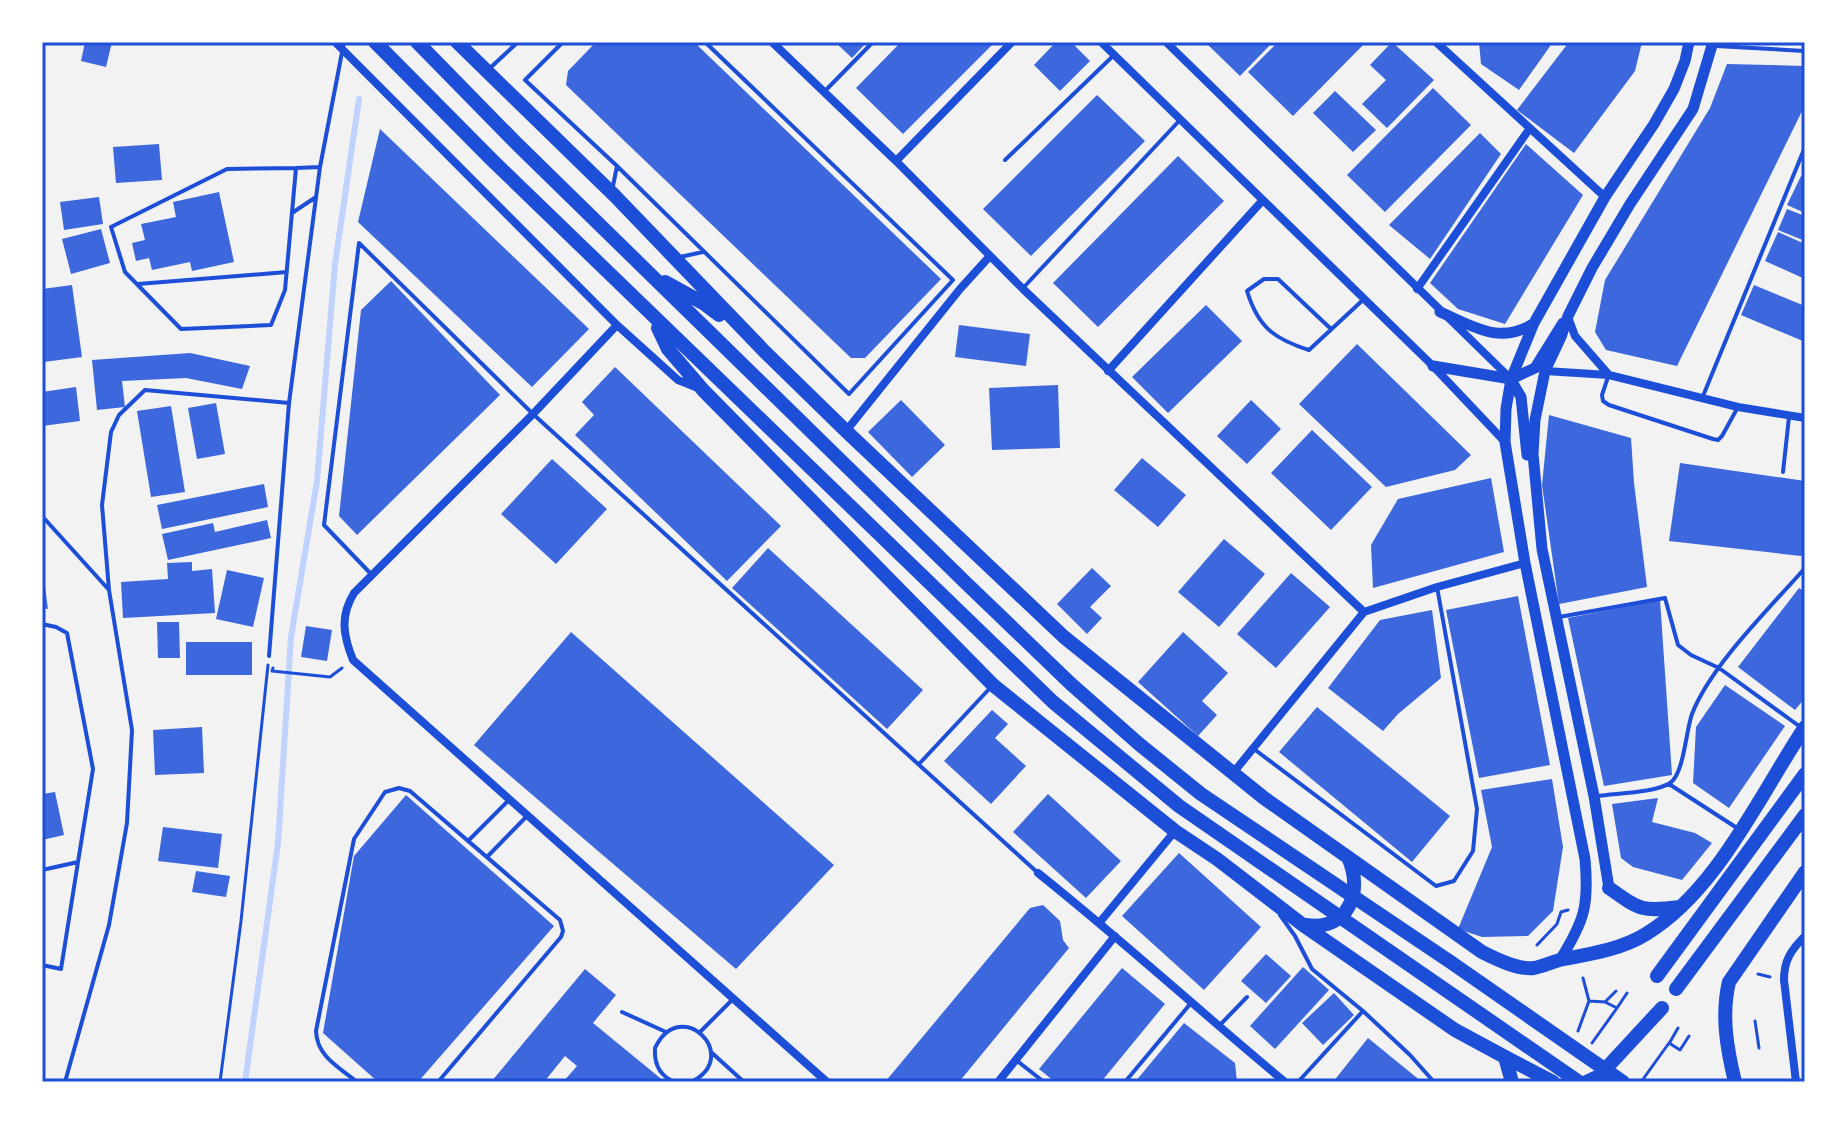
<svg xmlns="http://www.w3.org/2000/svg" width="1847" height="1124" font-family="'Alegreya Sans',sans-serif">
<rect width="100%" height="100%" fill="#f2f2f2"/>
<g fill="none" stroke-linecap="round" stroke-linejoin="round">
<!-- stream -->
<path stroke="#bfd3fe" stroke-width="6" d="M245 1082 278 843 291 637 317 481 335 264 359 99"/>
</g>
<!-- building -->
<path fill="#3d67dc" d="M85 42H112L106 67 81 61Z
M596 42H694L941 279 865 358H851L566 85 568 71Z
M835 42H867L852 58Z
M901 42H995L903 134 856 88Z
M1056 42H1071L1090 61 1060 91 1034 65Z
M1205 42H1273L1240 76Z
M1278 42H1366L1293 116 1248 72Z
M1392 42 1434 80 1387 128 1362 104 1386 80 1370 65Z
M1479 42H1553L1519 90 1481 64Z
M1569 42H1642L1635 71 1574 153 1517 110Z
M1727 64 1805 66V105L1677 366 1606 350 1595 332 1605 280 1710 108Z
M1433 88 1471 125 1385 212 1347 175Z
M1335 91 1376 130 1353 152 1313 113Z
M1097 95 1145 141 1031 256 983 209Z
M380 129 589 329 532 387 358 222Z
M1480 133 1501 154 1430 259 1389 225Z
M159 144 162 180 116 183 113 147Z
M1526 144 1583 195 1505 324 1458 309 1430 283Z
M1178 156 1224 201 1098 327 1053 283Z
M1801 176 1805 178V213L1787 205Z
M219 192 234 262 192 271 190 262 152 270 149 258 136 261 132 243 145 240 141 224 176 217 173 202Z
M99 197 103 224 64 230 60 202Z
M1787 209 1805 216V241L1778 230Z
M101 229 110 263 71 274 62 239Z
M1778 232 1805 244V279L1765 261Z
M391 281 500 395 357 535 339 516 361 310Z
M72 285 82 357 44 362 42 289Z
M1754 285 1805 306V342L1741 315Z
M1206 305 1242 341 1168 413 1132 377Z
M959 325 1030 334 1026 366 955 357Z
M1357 344 1471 455 1455 470 1386 487 1299 404Z
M190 353 250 366 242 389 186 378 122 381 125 407 97 410 92 360Z
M615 367 781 526 727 581 575 435 594 415 582 402Z
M1058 385 1060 448 992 450 989 388Z
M76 387 80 421 42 426V392Z
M901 400 945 445 912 477 868 432Z
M1251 400 1281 429 1247 464 1217 436Z
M216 403 225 454 197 459 188 408Z
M171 406 185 492 151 497 137 411Z
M1549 415 1631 438 1634 483 1647 587 1559 604 1542 485Z
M1312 430 1372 487 1331 530 1271 473Z
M1142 458 1186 495 1158 527 1114 490Z
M552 459 607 509 556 564 501 514Z
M1680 463 1805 481V552L1801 556 1669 541Z
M1491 478 1504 552 1373 588 1371 545 1398 499Z
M264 484 268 507 162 529 157 505Z
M267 520 271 538 168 560 162 534 213 523 215 532Z
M1224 539 1265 574 1219 627 1178 592Z
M768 548 923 690 887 729 732 588Z
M192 562V571L212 569 215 613 123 618 121 582 168 579 167 563Z
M1092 568 1111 586 1090 607 1102 618 1087 634 1057 604Z
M227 570 264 578 253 627 216 619Z
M1291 573 1330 607 1276 668 1237 634Z
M42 579H44L48 609 42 608Z
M1799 588 1805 592V698L1795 710 1738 667Z
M1518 596 1550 765 1479 778 1446 610Z
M1660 600 1672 775 1604 786 1568 618Z
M1432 610 1441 678 1398 714 1383 731 1328 688 1380 620Z
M157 622H179L180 658H158Z
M306 626 332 630 327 661 301 657Z
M571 632 834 865 736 969 474 745Z
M1183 632 1228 673 1202 701 1217 715 1198 736 1138 682Z
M186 642H252V675H186Z
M1725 685 1785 726 1729 808 1693 783 1696 727Z
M1317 707 1450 816 1412 862 1279 752Z
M992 710 1008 724 995 738 1026 766 991 804 944 761Z
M202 727 204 773 155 775 153 730Z
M1552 779 1563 847 1553 911 1528 936 1482 937 1458 929 1492 847 1481 790Z
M55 792 64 835 42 840V794Z
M1048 794 1121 861 1086 898 1013 832Z
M406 795 554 926 418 1082H378L323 1033 354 856Z
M1658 798 1652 822 1695 833 1712 843 1682 880 1633 867 1621 858 1612 804Z
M163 827 222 834 218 868 158 861Z
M1179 853 1261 927 1204 990 1122 916Z
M196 871 230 876 226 897 192 892Z
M1043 905 1060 921 1063 940 1069 948 959 1082H885L1030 908Z
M1266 954 1291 976 1266 1003 1241 981Z
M1303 967 1329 990 1275 1049 1250 1026Z
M1122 968 1165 1004 1101 1082H1055L1039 1069Z
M585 969 616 995 593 1023 665 1082H563L577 1066 565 1056 544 1082H491Z
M1334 993 1354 1015 1323 1045 1302 1023Z
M1184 1023 1235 1063 1237 1082H1135Z
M1368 1038 1422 1082H1333Z"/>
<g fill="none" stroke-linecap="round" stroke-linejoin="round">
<!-- path -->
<path stroke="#1d4ed8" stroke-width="3" d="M273 668 272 671 330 677 342 668
M1537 945 1557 924 1561 912 1568 910
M1758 974 1770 977
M1583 978 1589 1001
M1605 1002 1616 991
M1617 1008 1627 993
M1755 1021 1759 1048
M1578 1031 1589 1001 1605 1002 1617 1008 1592 1043
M1670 1042 1678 1028
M220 1082 241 921 268 665
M1641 1082 1669 1043 1680 1050 1689 1036"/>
<!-- service -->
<path stroke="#1d4ed8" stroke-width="4" d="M563 42 525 80 617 166 849 394 953 280 705 42
M42 45 43 42
M1716 46 1805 51
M490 68 518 42
M824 92 873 42
M1005 160 1113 56
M296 168 285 290 271 325 181 329 125 272 111 227 227 169Z
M296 168 320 167
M613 186 617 166
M292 213 316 197
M680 257 703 252
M138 284 287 272
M1024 287 1179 121
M1331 329 1278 279H1264L1247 291C1258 327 1274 339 1309 350L1364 299
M1608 377 1602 395 1603 401 1609 405 1713 439 1718 440 1722 436 1738 407
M1703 396 1805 147
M1783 472 1789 417
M42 516 109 590 132 730 127 823 109 925 65 1082
M371 574 324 525 359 243 533 414 1038 873
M109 590 102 505 111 432 119 415 145 390 289 403 320 167 344 42
M1559 617 1665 598 1678 645 1691 655 1719 668 1799 726
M42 624 56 627 67 633 93 769 78 862 42 870
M269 656 289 403
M1254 749 1436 886 1454 881 1473 851 1477 809 1437 587
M919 764 991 687
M1669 784 1737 828
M1597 796C1616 793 1655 793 1670 783 1684 774 1686 730 1692 714 1711 665 1770 608 1805 568
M468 841 509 800
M487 857 527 816
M1280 915 1295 936 1312 969 1363 1011 1410 1055 1434 1082
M42 965 61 969 78 862
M622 1012 666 1032
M1218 1027 1247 997
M700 1032 732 1000
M711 1052 744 1082
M1016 1060 1044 1082
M357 1082C339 1067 317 1057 316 1031L354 839 385 792 399 788 410 791 560 920 563 931 561 937 438 1082
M675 1082C659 1076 654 1064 655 1048 681 994 743 1057 691 1082
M1125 1082 1191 1003
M1298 1082 1363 1011"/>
<!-- minor -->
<path stroke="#1d4ed8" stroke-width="8" d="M335 42 617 325 678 380 698 388
M772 42 896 161 1023 289 1364 612
M1101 42 1433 366 1505 442
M1166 42 1511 379
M1436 42 1605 197
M896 161 1012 42
M1417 289 1530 128
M1568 317 1575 336 1609 375
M617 325 533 414 354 593C340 616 343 635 353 660L827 1082
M1108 371 1262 201
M1545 371 1609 375 1738 407 1805 418
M846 431 960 289 989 257
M1233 773 1364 612 1437 587 1525 563
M1038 873C1122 940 1202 1013 1285 1082
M1100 922 1175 831
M998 1082 1115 936
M1796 1082 1784 980C1784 960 1791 950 1805 936"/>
<!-- tertiary -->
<path stroke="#1d4ed8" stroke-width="11" d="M1440 312C1473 326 1499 345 1533 324
M1433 366 1511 379 1535 368 1563 323
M1511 380 1521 397 1527 455
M1609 888 1594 796 1542 549 1533 454 1535 420 1545 371 1561 337 1568 316 1592 268 1630 204 1693 109 1713 42
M1560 960C1585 920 1589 905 1585 859L1525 563 1505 442 1506 409 1511 379 1534 323 1605 197 1654 124 1674 89 1685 61 1689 42"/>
<!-- primary -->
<path stroke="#1d4ed8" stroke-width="14" d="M1657 976 1805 774
M1676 989 1805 815
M1505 1057 1553 1082
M1586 1082 1599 1076 1662 1008"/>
<!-- trunk -->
<path stroke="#1d4ed8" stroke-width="14" d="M375 42 492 160 1053 702 1179 806 1579 1082
M417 42 516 143 968 585 1071 684 1139 744 1201 794 1452 963 1623 1082
M457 42 615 196 765 352 846 431 1064 637 1264 798 1482 952C1496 959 1518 970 1534 968 1544 966 1554 961 1564 959 1591 954 1622 949 1646 934 1717 891 1759 796 1805 727
M665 282 703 303 719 315
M658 328 668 349 703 390 993 685 1175 831 1217 859 1303 925 1455 1030 1505 1057 1512 1082
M1609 888C1640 910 1642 912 1680 907
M1306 925C1348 931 1364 892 1348 857
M1735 1082C1727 1049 1721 1015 1729 982L1805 872"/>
</g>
<!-- border -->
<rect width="1847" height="1124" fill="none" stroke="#ffffff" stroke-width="88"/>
<rect x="44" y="44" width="1759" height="1036" fill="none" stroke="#1d4ed8" stroke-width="3"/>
</svg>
